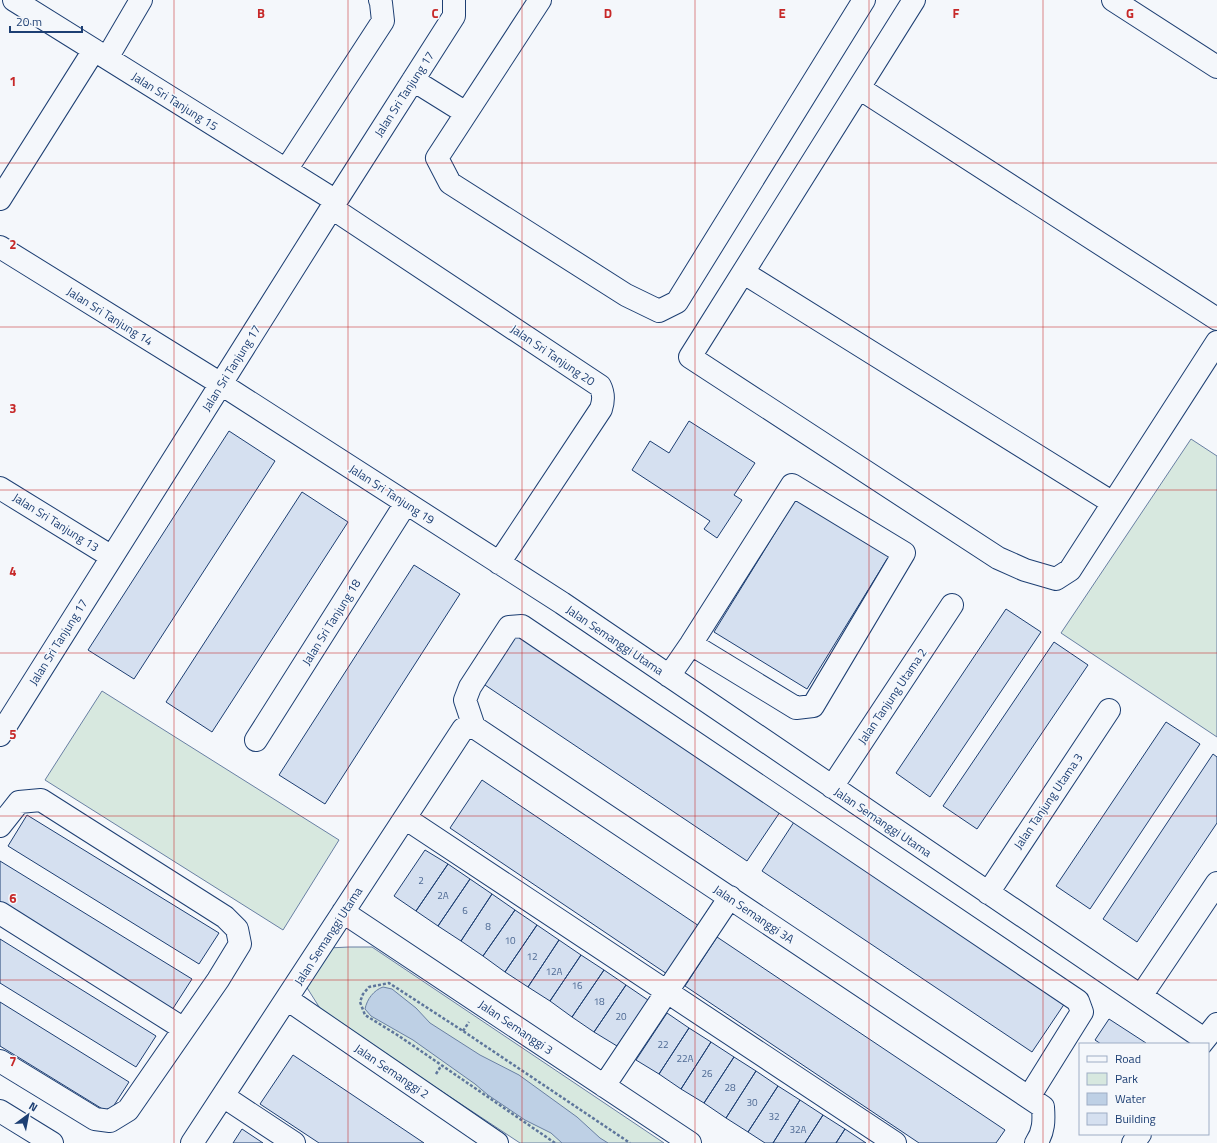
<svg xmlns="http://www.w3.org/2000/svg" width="1217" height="1143" font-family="'Titillium Web',sans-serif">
<rect width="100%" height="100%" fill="#f4f7fb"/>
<!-- green -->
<path fill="#d7e8df" stroke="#687fa3" d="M1191 439 1217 456V737L1061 633Z
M102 691 339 840 283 930 45 780Z
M349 947H372L664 1143H520L323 1013 304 983 328 948Z"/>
<!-- water -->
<path fill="#bed0e5" stroke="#687fa3" d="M383 987 392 989 416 1008 430 1023 480 1055 519 1075 577 1117 600 1138 608 1143H562L551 1133 525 1120 488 1095 475 1084 413 1040 371 1016 365 1009C367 999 374 990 383 987Z"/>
<!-- building -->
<path fill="#d5e0f0" stroke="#1d3f73" d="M689 421 755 463 734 495 742 500 717 538 704 529 710 521 632 470 650 441 669 453Z
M229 431 275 461 134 679 88 650Z
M302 492 348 522 212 732 166 702Z
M796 499 889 556 807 689 714 632Z
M414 565 460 594 325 804 279 775Z
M1006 609 1041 632 930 797 896 773Z
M515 634 780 812 747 861 482 683Z
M1054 642 1088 665 977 829 943 806Z
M1166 722 1200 744 1090 909 1056 886Z
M1213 754 1217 757V823L1137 942 1103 919Z
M482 780 702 928 670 976 450 828Z
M27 815 219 933 199 964 8 846Z
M794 822 1065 1003 1032 1052 762 871Z
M425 850 448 864 416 911 394 896Z
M0 861 192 979 172 1010 0 904Z
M448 864 470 879 438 926 416 911Z
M470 879 492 894 461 941 438 926Z
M492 894 515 910 483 956 461 941Z
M515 910 537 925 505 972 483 956Z
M537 925 559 940 528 987 505 972Z
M717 937 1005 1130 996 1143H919L685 986Z
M0 939 156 1036 136 1067 0 983Z
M559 940 581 955 550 1001 528 987Z
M581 955 604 970 572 1017 550 1001Z
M604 970 626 985 594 1032 572 1017Z
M626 985 648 1000 617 1046 594 1032Z
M0 1002 129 1082 109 1113 0 1046Z
M667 1013 689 1028 659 1074 636 1060Z
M1109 1019 1146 1043 1145 1044H1101L1095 1040Z
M689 1028 711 1042 681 1089 659 1074Z
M711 1042 734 1057 704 1103 681 1089Z
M293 1055 424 1143H319L260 1104Z
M734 1057 756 1071 726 1118 704 1103Z
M756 1071 778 1086 748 1132 726 1118Z
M778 1086 800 1100 773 1143H765L748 1132Z
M800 1100 823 1115 805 1143H773Z
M823 1115 845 1129 836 1143H805Z
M242 1129 263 1143H233Z
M845 1129 866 1143H836Z"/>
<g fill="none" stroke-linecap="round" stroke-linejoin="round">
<defs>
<path id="minor" d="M14 0 336 201
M540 0 437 158 450 183 626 295 659 311 677 302 864 0
M914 0 690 357 998 558 1025 570 1056 579 1070 570 1217 342
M1113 0 1217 67
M107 58 141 0
M413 80 466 113
M859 88 1217 319
M286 170 383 21 381 3 380 0
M0 199 94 50
M332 208 600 386C604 394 604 400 601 409L499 563
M0 247 221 384 562 603 1204 1039
M744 273 1113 503
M0 488 112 557
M669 676 691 644 792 485 904 553 813 706 796 708 691 644
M474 727 465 700 470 687 509 627 522 626 1078 1001 1082 1012 1029 1097
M0 735 336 201 454 16V0
M256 740 406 503
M832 787 952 605
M405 818 895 1143
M0 826 19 802 41 800 225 917 237 929 240 944 218 980 128 1110 110 1121 95 1119 0 1061
M988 893 1109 710
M343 912 690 1143
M0 913 184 1029
M1141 996 1217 883
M287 999 497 1143
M1201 1044 1217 1024
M604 1086 730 897
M223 1096 294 1143
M0 1111 52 1143
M192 1143 463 729 474 727 1043 1107C1044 1120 1044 1132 1036 1143
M1133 1143 1140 1134"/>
</defs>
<!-- minor casing -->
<use href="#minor" stroke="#1d3f73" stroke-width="24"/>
<!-- path -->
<path stroke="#5e769c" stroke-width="2.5" stroke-dasharray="3 2" stroke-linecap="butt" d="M463 1031 469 1022
M436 1074 441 1066
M555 1143 399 1036 365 1015 360 1002 363 994 369 987 389 983 463 1031 630 1143"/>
<!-- minor -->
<use href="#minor" stroke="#f4f7fb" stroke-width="22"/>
</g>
<!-- grid -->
<path fill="none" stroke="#c62828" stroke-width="1" stroke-opacity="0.55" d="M174 0V1143M348 0V1143M522 0V1143M695 0V1143M869 0V1143M1043 0V1143M0 163H1217M0 327H1217M0 490H1217M0 653H1217M0 816H1217M0 980H1217"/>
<g text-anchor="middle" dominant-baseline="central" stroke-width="3" stroke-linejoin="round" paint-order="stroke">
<!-- number labels -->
<g font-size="10" fill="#4b6792">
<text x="421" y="880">2</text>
<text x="443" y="895">2A</text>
<text x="465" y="910">6</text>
<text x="488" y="926">8</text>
<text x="510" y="940">10</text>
<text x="532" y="956">12</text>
<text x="554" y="971">12A</text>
<text x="577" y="985">16</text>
<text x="599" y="1001">18</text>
<text x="621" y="1016">20</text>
<text x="663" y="1044">22</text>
<text x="685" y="1058">22A</text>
<text x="707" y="1073">26</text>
<text x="730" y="1087">28</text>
<text x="752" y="1102">30</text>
<text x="774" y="1116">32</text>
<text x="798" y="1129">32A</text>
</g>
<!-- street labels -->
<g font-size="12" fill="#1d3f73" stroke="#f4f7fb">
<text transform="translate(404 94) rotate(-57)">Jalan Sri Tanjung 17</text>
<text transform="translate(175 101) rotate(32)">Jalan Sri Tanjung 15</text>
<text transform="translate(110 316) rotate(32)">Jalan Sri Tanjung 14</text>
<text transform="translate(553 355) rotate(34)">Jalan Sri Tanjung 20</text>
<text transform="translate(231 368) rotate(-58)">Jalan Sri Tanjung 17</text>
<text transform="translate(392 494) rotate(33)">Jalan Sri Tanjung 19</text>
<text transform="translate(56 522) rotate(32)">Jalan Sri Tanjung 13</text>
<text transform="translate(331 622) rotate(-58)">Jalan Sri Tanjung 18</text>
<text transform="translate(615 640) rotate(34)">Jalan Semanggi Utama</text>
<text transform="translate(58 642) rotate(-58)">Jalan Sri Tanjung 17</text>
<text transform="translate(892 696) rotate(-56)">Jalan Tanjung Utama 2</text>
<text transform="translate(1048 801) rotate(-56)">Jalan Tanjung Utama 3</text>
<text transform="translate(883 822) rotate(34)">Jalan Semanggi Utama</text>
<text transform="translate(754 914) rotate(34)">Jalan Semanggi 3A</text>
<text transform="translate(328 936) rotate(-57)">Jalan Semanggi Utama</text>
<text transform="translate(516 1027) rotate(34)">Jalan Semanggi 3</text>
<text transform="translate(392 1071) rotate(34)">Jalan Semanggi 2</text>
</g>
</g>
<g font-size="13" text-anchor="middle" font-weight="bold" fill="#c62828" stroke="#f4f7fb" stroke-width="3" stroke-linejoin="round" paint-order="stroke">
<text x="261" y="18">B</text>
<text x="435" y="18">C</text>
<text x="608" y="18">D</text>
<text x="782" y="18">E</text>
<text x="956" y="18">F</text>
<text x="1130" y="18">G</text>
<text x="13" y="86">1</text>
<text x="13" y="249">2</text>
<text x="13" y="413">3</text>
<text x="13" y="576">4</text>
<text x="13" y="739">5</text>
<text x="13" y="903">6</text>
<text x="13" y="1066">7</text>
</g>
<!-- legend -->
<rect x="1079" y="1043" width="130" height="92" fill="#f4f7fb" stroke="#9eadc5"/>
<rect x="1087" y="1056" width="20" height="6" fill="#f4f7fb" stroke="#9eadc5"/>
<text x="1115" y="1063" font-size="12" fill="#1d3f73">Road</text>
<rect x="1087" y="1073" width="20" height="12" fill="#d7e8df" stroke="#9eadc5"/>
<text x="1115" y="1083" font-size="12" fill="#1d3f73">Park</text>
<rect x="1087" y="1093" width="20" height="12" fill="#bed0e5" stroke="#9eadc5"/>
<text x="1115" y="1103" font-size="12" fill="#1d3f73">Water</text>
<rect x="1087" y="1113" width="20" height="12" fill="#d5e0f0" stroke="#9eadc5"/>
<text x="1115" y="1123" font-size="12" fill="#1d3f73">Building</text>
<!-- north arrow -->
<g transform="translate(28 1115) rotate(32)" stroke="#f4f7fb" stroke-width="3" paint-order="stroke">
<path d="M0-3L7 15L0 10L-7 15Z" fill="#1d3f73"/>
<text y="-6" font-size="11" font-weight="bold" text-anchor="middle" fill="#1d3f73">N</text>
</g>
<!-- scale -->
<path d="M10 26v6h72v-6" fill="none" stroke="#1d3f73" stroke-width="2"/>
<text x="16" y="26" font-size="12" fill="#1d3f73" stroke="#f4f7fb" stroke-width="3" paint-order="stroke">20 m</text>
</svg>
